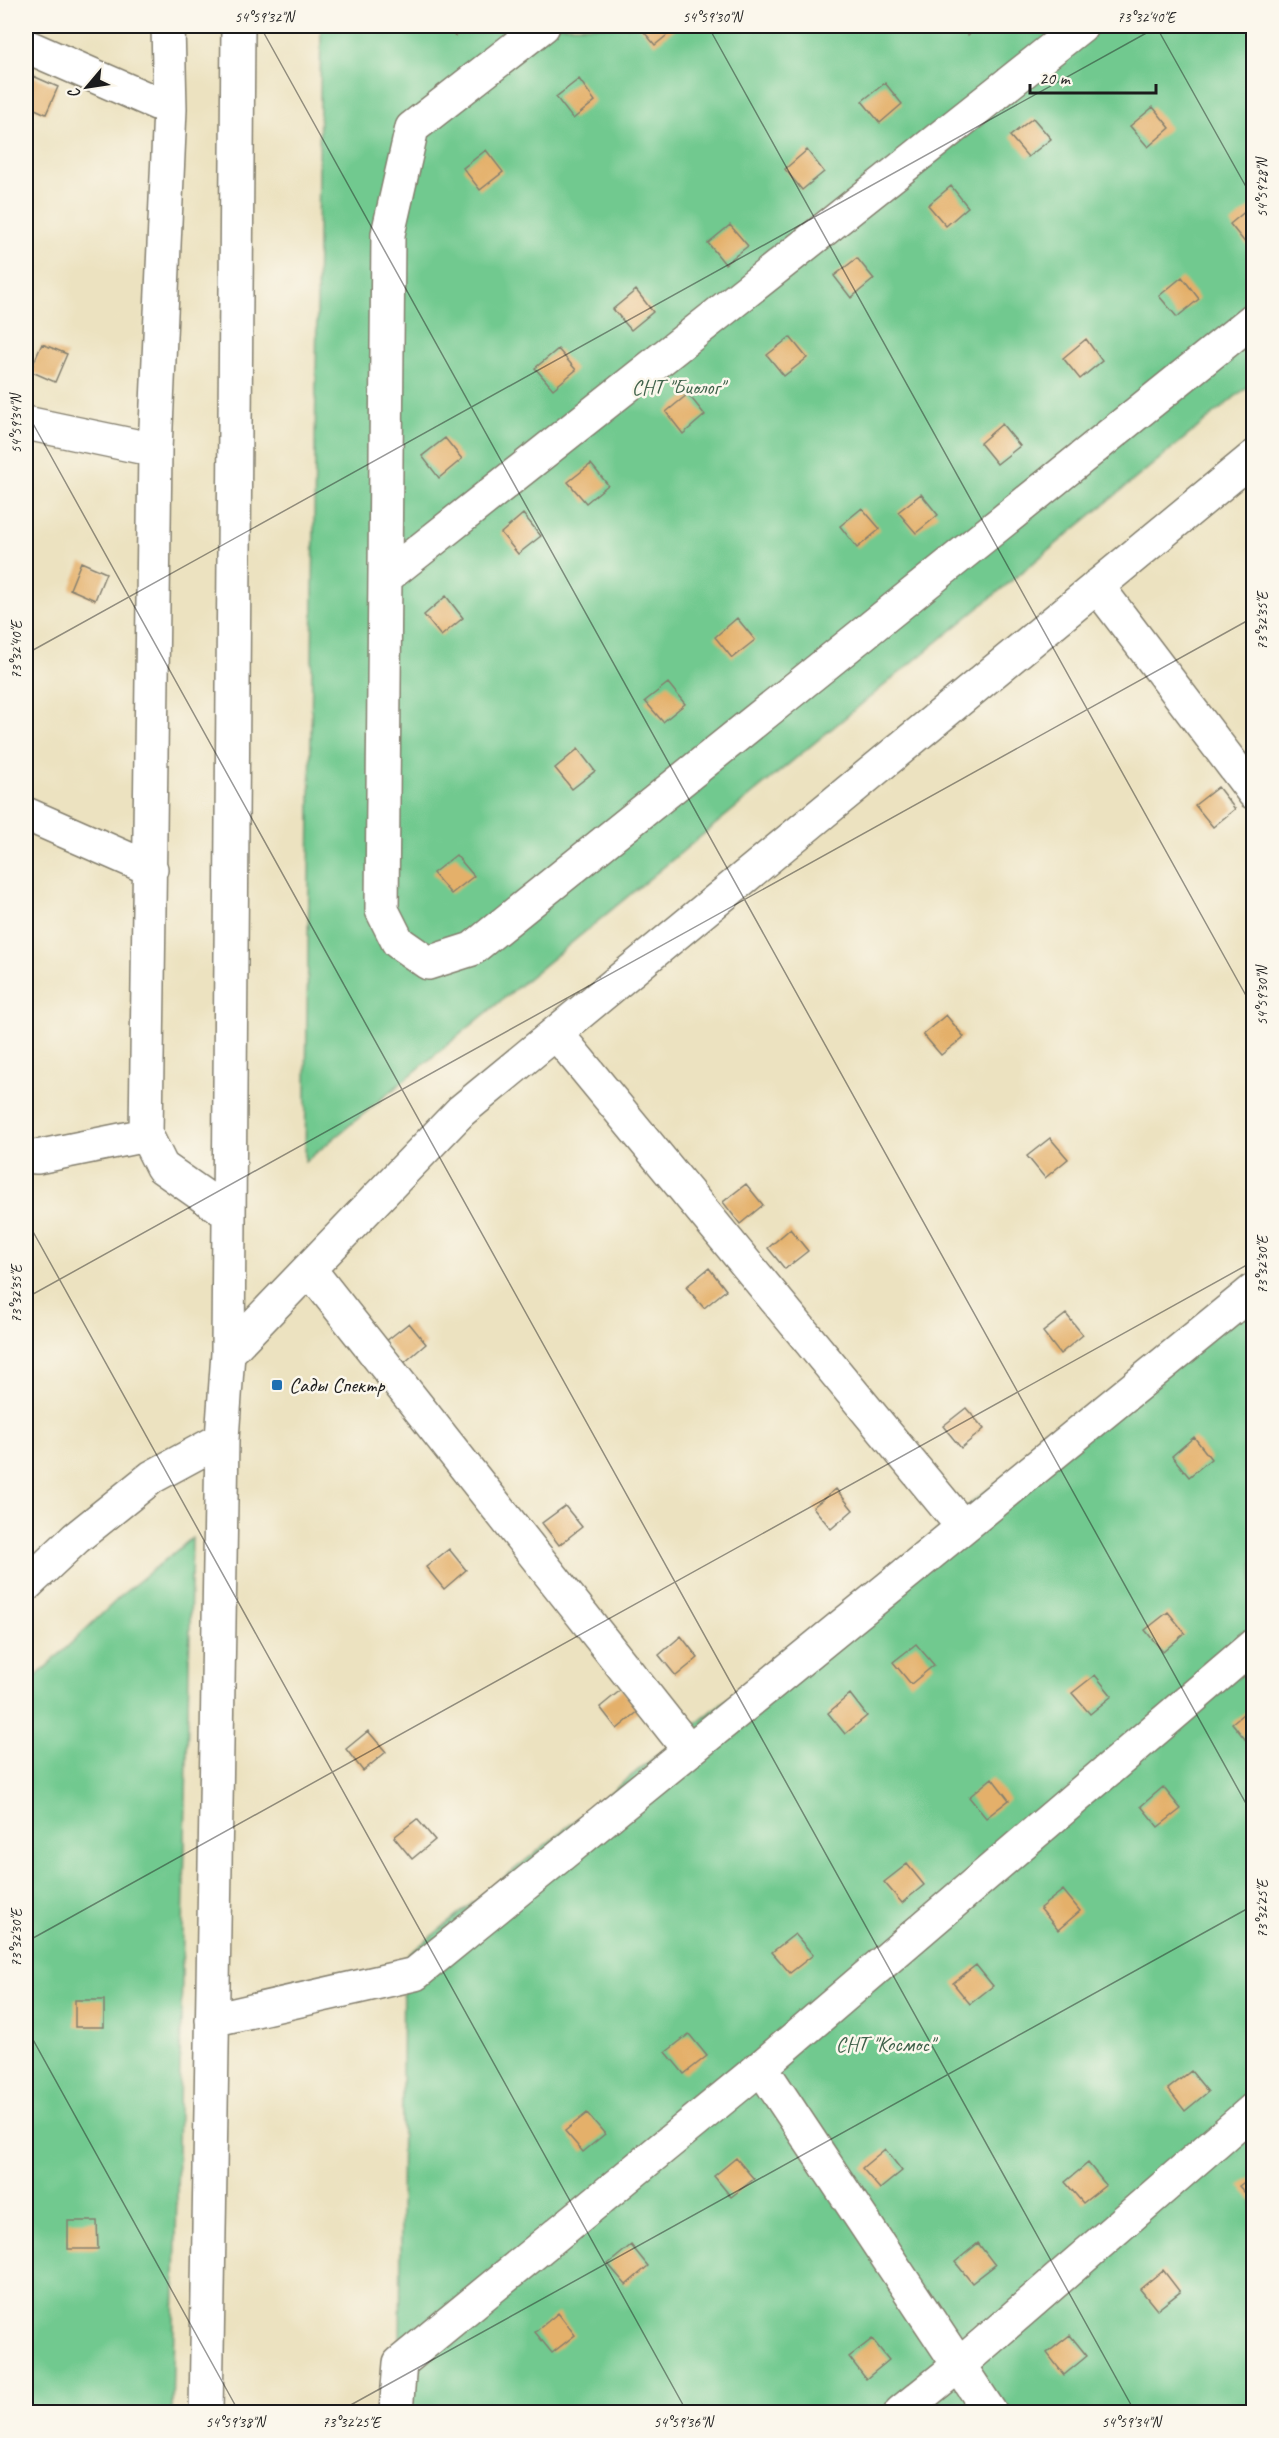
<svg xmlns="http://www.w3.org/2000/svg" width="1279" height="2438" font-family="Caveat,sans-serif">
<rect width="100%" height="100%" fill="#fbf7ec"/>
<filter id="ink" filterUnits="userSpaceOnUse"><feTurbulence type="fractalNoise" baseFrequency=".0167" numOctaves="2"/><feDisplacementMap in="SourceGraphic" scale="12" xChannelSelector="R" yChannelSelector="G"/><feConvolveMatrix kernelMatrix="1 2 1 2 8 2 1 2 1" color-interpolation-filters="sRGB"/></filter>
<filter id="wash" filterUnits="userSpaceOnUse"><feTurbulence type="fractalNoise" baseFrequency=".008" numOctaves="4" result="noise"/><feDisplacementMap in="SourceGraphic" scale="24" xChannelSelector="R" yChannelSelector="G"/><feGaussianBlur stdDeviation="1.35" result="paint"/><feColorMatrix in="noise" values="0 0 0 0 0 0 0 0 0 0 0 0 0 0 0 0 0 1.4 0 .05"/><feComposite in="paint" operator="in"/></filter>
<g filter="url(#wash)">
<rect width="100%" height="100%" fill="#ece2c0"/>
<!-- green -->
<path fill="#71c98f" stroke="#467256" stroke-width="1.5" d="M321 26H1253V382L305 1162Z
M1253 1277V2412H396L400 2363 403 1959Z
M192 1538 172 2412H26V1686L124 1593Z"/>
<g id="blocks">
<!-- building -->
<path fill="#e4b06b" d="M447 26H468L455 36Z
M639 26H676L677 27 655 45Z
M960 26H980L968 35Z
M33 76 58 87 46 114 26 105V93Z
M579 79 595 101 573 119 556 97Z
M885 83 902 104 880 123 862 101Z
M1153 107 1170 128 1148 147 1130 126Z
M1033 118 1051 139 1028 157 1010 136Z
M486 150 503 172 480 190 463 168Z
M807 150 824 172 802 190 785 169Z
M951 186 968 207 946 226 928 205Z
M1253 205 1254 240 1247 245 1230 224Z
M730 225 748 246 725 264 708 243Z
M857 258 874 279 851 298 834 276Z
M1182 277 1199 299 1177 317 1159 296Z
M636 290 653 312 631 330 613 309Z
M790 337 807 358 784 376 767 355Z
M1086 339 1102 361 1080 379 1063 358Z
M42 344 67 354 55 382 30 371Z
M558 349 576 370 553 389 535 368Z
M688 394 705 415 683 434 666 412Z
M1002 424 1020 446 997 464 980 443Z
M445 438 462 459 439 478 422 456Z
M591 464 608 485 586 503 568 482Z
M921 494 938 515 916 533 898 512Z
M862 508 880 529 857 548 840 526Z
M523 514 541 536 518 554 501 533Z
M81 562 106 573 95 600 70 589Z
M446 596 463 618 441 636 424 615Z
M737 618 755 640 732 658 715 637Z
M668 683 685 704 663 722 645 701Z
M578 749 595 771 572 789 555 768Z
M1218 787 1235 809 1213 827 1195 805Z
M456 855 474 876 451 894 433 873Z
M946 1015 964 1037 941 1055 923 1034Z
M1050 1138 1068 1159 1045 1178 1027 1156Z
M746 1184 763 1205 740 1224 723 1202Z
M790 1229 808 1251 785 1269 768 1248Z
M709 1268 726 1290 704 1308 686 1287Z
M1066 1314 1083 1335 1060 1354 1043 1332Z
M409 1323 426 1344 404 1363 386 1341Z
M966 1408 984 1429 961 1448 943 1426Z
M1194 1437 1211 1459 1189 1477 1172 1456Z
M836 1489 853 1510 831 1529 813 1507Z
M565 1506 582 1527 559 1545 542 1523Z
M449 1549 466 1570 444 1589 426 1567Z
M1168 1612 1185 1633 1163 1652 1145 1630Z
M681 1636 698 1658 676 1676 659 1655Z
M916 1644 934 1665 911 1684 893 1662Z
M1095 1675 1112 1696 1090 1714 1072 1693Z
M622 1689 640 1710 617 1729 600 1707Z
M850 1694 867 1716 845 1734 828 1713Z
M1254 1705V1740L1249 1744 1232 1723Z
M368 1731 386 1752 363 1771 346 1749Z
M992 1778 1009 1800 986 1818 969 1797Z
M1163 1787 1181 1809 1158 1827 1141 1806Z
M417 1819 435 1840 412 1859 394 1837Z
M907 1864 924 1885 902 1903 884 1882Z
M1063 1890 1080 1911 1058 1930 1040 1908Z
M795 1934 813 1955 790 1973 772 1952Z
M976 1965 993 1986 970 2004 953 1983Z
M75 2000H104V2027H75Z
M689 2034 707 2056 684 2074 666 2052Z
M1191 2071 1208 2092 1185 2111 1168 2089Z
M587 2113 605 2134 583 2152 565 2131Z
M885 2149 902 2171 880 2189 862 2168Z
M736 2158 754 2179 731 2197 714 2176Z
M1088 2163 1106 2185 1083 2203 1065 2182Z
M1254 2175V2203L1239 2186Z
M68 2221H97L98 2249H68Z
M978 2243 995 2265 972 2283 955 2262Z
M631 2245 648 2266 626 2285 608 2264Z
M1163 2270 1180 2292 1157 2310 1140 2289Z
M558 2313 575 2335 552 2353 535 2332Z
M1070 2335 1087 2356 1064 2375 1047 2353Z
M872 2339 889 2360 866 2379 849 2357Z"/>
</g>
</g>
<g filter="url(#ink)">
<use href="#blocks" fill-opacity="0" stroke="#847f6e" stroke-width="1.5"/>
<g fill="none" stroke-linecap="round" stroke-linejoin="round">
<defs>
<path id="minor" d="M168 26 170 109 155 450 146 1135 162 1167 229 1214
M543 26 412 128 388 234 382 910 398 942 428 963 472 949 1254 319
M26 46 170 109
M26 423 155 450
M385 578 1081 26
M1097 586 1254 793
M26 814 151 869
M556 1033 963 1527
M26 1156 37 1157 146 1135
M309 1269 689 1750
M228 1353 461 1111 1254 457
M26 1585 76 1538 152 1477 222 1439
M212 2020 415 1974 1254 1290
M761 2067 990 2412
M206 2412 222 1439 228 1353 238 26
M396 2412 400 2363 761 2067 1254 1645
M901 2412 958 2366 1254 2109"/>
</defs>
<!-- minor casing -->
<use href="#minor" stroke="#847f6e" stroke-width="36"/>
<!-- minor -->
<use href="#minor" stroke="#fff" stroke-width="33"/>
</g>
</g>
<!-- ticks -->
<path fill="none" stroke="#1c1c1c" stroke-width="1.5" stroke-opacity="0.45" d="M260 26 1254 1818M708 26 1254 1010M1156 26 1254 201M26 411 1135 2412M26 654 1159 26M26 1219 687 2412M26 1298 1254 617M26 1942 1254 1261M26 2027 239 2412M338 2412 1254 1905"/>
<!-- markers -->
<rect fill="#1f6fb2" stroke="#fbf7ec" stroke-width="2" x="271" y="1379" width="12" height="12" rx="3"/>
<g text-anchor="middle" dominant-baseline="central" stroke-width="5" stroke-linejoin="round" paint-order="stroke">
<!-- park labels -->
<g font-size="21" fill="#3e614a" stroke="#fbf7ec">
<text x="678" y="387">СНТ "Биолог"</text>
<text x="885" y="2044">СНТ "Космос"</text>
</g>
<!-- poi labels -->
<g font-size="21" fill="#1c1c1c" stroke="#fbf7ec" text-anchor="start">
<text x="289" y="1385">Сады Спектр</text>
</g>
</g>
<!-- margin -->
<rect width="1279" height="2438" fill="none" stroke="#fbf7ec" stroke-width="66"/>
<!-- north arrow -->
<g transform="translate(87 87) rotate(241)" stroke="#fbf7ec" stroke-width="4.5" paint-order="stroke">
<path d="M0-4.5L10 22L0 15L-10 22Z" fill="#1c1c1c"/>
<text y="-9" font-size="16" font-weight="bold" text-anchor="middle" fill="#1c1c1c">С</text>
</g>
<!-- scale -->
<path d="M1030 84v9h126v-9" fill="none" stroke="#1c1c1c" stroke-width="3"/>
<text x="1039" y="84" font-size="18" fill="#1c1c1c" stroke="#fbf7ec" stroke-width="4.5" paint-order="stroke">20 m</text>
<rect x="33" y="33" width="1213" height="2372" fill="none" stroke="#1c1c1c" stroke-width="2"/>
<g font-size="15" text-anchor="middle" fill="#1c1c1c">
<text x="264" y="22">54°59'32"N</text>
<text x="712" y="22">54°59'30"N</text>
<text x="1146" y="22">73°32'40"E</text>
<text transform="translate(1262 188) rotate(-90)" y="5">54°59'28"N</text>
<text transform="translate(16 424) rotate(-90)" y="5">54°59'34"N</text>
<text transform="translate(1262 621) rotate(-90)" y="5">73°32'35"E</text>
<text transform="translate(16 650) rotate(-90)" y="5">73°32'40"E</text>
<text transform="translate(1262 996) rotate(-90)" y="5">54°59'30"N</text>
<text transform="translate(1262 1265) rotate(-90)" y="5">73°32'30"E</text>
<text transform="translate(16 1294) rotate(-90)" y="5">73°32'35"E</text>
<text transform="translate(1262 1909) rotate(-90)" y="5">73°32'25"E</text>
<text transform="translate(16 1938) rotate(-90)" y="5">73°32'30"E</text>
<text x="235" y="2427">54°59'38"N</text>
<text x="351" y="2427">73°32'25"E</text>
<text x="683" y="2427">54°59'36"N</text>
<text x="1131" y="2427">54°59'34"N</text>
</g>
</svg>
